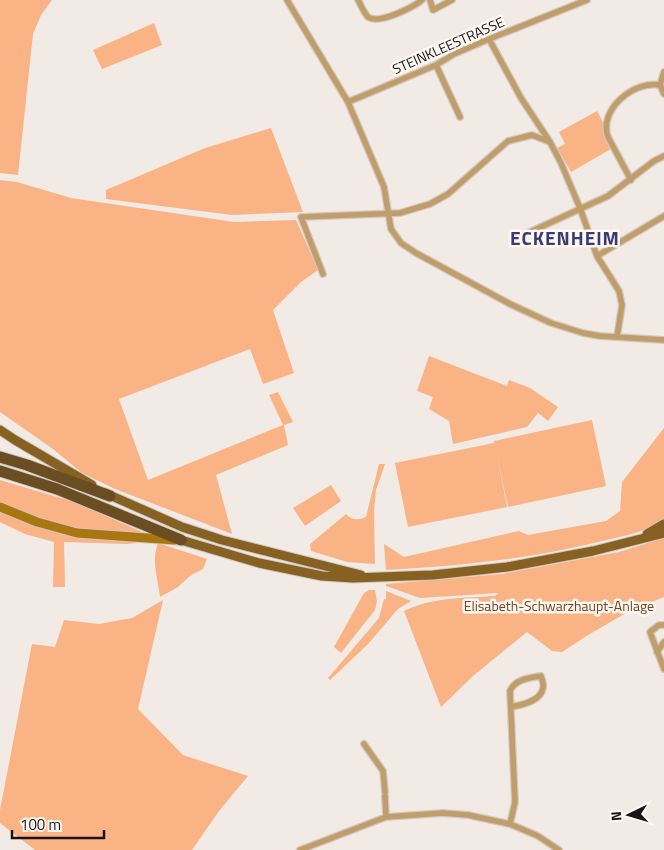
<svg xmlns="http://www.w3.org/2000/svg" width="664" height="850" font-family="'Titillium Web',sans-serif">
<rect width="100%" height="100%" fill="#f2eae5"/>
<!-- green -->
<path fill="#fab385" d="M0 0H52L41 15 33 34 18 175 0 173Z
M154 23 162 45 102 69 93 50Z
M597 111 616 146 571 172 557 148 565 144 559 132Z
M271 128 303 212 232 215 106 199V190L205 148Z
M0 180 17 182 71 198 234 222 296 220 318 270 301 282 273 310 294 373 263 384 250 349 119 399 148 480 283 425 269 395 278 392 293 422 284 425 288 445 216 475 232 534 115 489 82 473 53 449 0 412Z
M429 356 507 386 509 380 530 388 558 407 548 421 538 413 527 427 453 444 449 421 429 409 433 397 417 391Z
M592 420 606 486 508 507 497 455 507 507 408 527 395 463 494 443V441Z
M664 428V521C646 532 623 536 602 541 531 559 459 566 386 570L384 544 404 557 519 531 528 535 606 521 620 511 622 482Z
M379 464H385L376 490 374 510 375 564 347 562 311 551 310 544 346 514C352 521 358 520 366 517Z
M0 480 74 502 149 535 124 533 136 543 127 544 64 542 65 587H53L54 542 25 534 0 522Z
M331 485 341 501 305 526 293 508Z
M664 538V597L626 613 588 635 562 652 552 651 527 632 473 676 441 707 404 611C433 597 464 598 495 596L498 593 420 598 386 586V584L502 574 619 552Z
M158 543 207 559 203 569 191 575 178 587 160 597C158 578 151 562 158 543Z
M369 590H375L377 601 375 610 341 653 334 647 364 593Z
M386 591 411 601 398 609 368 644 330 680 328 678 379 618 384 599H386Z
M163 600 138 709 183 755 248 776 219 811 192 850H35L0 823V810L32 644 55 647 64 620 99 624 132 618Z"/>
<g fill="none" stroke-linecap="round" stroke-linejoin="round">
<defs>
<path id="street" d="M287 0 348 102 384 187 391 229 401 243 416 253 510 304 551 323 583 333 600 336 664 340
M358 0C361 5 364 13 368 17 379 25 413 7 422 0
M430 0 433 10 452 0
M489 39 521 98 550 142
M436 65 460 117
M664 72 660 85 664 94
M348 102 436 65 454 54 489 39 587 0
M631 180 608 137C598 110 634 80 660 85
M517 238 608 196 654 161 664 156
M597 256 664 216
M323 274 301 217 400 213 430 204 448 194 508 141 532 135 550 142 561 163 580 208 597 256 619 291 622 305 617 337
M664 625H659L650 632 664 669
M657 652 664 642
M364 744 383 771 385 792
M385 796 386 817
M510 824 515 802 510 691C515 679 529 678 541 676 542 679 544 685 543 688 541 701 522 705 511 707
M300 850 386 817 443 813 468 815 510 824 538 836 559 850"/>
<path id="secondary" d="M0 507 37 522 77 533 175 540"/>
<path id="primary" d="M0 430 15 440 92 485
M105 493 182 527 222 540 361 575
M647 534 664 524
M181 540 259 563 322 576 353 578 433 575 507 567 593 551 664 533"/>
<path id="highway" d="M0 457 27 465 110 496
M0 471 57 489 181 540"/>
</defs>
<!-- street casing -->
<use href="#street" stroke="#cfc8c4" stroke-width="8"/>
<!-- secondary casing -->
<use href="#secondary" stroke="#cfc8c4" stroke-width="11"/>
<!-- primary casing -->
<use href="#primary" stroke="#cfc8c4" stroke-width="11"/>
<!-- highway casing -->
<use href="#highway" stroke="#cfc8c4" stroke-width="13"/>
<!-- street -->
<use href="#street" stroke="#c19e69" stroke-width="5.5"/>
<!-- secondary -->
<use href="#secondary" stroke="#aa7610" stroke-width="9"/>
<!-- primary -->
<use href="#primary" stroke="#866122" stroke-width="9"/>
<!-- highway -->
<use href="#highway" stroke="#6a4e21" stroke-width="11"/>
</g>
<g text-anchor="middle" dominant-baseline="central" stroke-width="5" stroke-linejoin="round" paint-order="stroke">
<!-- street labels -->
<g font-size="14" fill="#181514" stroke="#fef8f3">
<text transform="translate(448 45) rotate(-24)">STEINKLEESTRASSE</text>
</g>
<!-- park labels -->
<g font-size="14" fill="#77421b" stroke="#fef8f3">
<text x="559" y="605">Elisabeth-Schwarzhaupt-Anlage</text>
</g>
<!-- district labels -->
<g font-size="19" font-weight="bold" letter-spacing="1" fill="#393a76" stroke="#fef8f3">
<text x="565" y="237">ECKENHEIM</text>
</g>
</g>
<!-- north arrow -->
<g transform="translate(629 815) rotate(265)" stroke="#fef8f3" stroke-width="4" paint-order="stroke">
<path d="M0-4L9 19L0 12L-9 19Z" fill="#181514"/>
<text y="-8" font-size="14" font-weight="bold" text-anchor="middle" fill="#181514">N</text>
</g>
<!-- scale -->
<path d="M12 830v8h92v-8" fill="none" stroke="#181514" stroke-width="2.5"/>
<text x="20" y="830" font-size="15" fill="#181514" stroke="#fef8f3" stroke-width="4" paint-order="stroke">100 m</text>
</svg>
